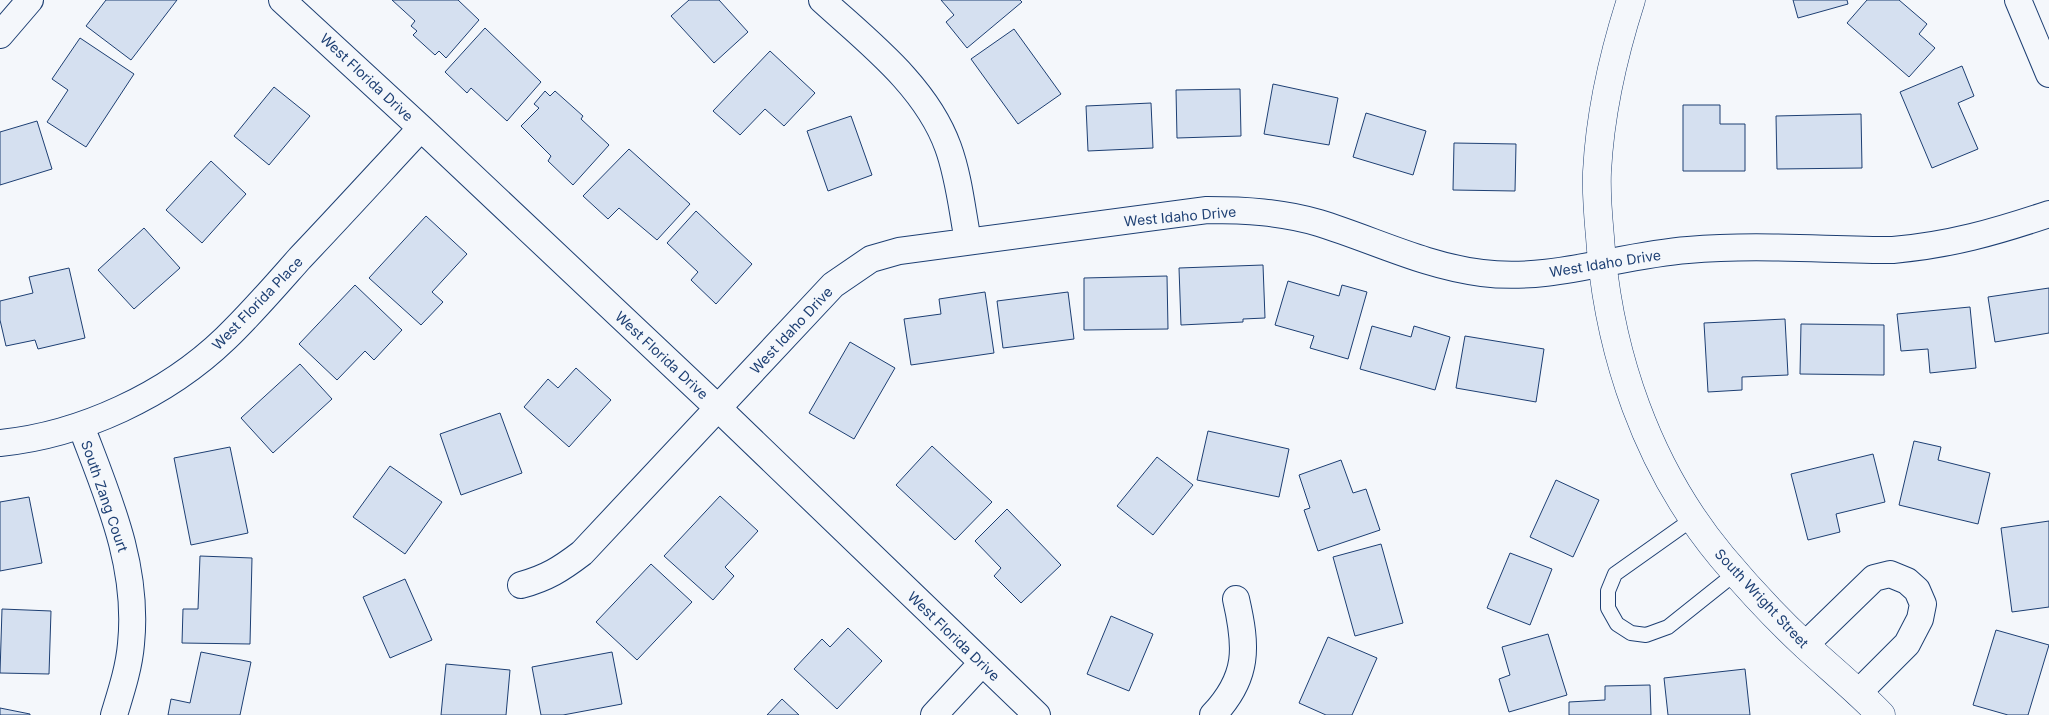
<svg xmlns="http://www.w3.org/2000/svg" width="2049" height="715" font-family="Inter,sans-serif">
<rect width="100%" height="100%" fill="#f4f7fb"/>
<!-- building -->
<path fill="#d5e0f0" stroke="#1d3f73" d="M106 0H177L131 60 86 26Z
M392 0H458L479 20 446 58 439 51 435 55 413 35 417 31 411 26 415 21Z
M689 0H719L748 32 714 63 671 16Z
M941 0H1020L1022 2 967 48 946 22 954 15Z
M1793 0H1847L1848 4 1798 18Z
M1867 0H1899L1927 24 1919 34 1935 48 1909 77 1847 23Z
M485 28 541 82 507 121 471 88 467 93 445 72Z
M1014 29 1061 94 1018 124 971 59Z
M80 38 134 74 86 147 47 122 68 90 52 79Z
M770 51 815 93 784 126 765 109 740 135 713 111Z
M1962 66 1974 96 1958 103 1978 149 1932 168 1900 92Z
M1273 84 1338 98 1329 145 1264 134Z
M274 87 310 116 269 165 234 136Z
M1240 89 1241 136 1177 138 1176 90Z
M545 91 550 96 555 91 583 116 581 119 609 145 573 185 548 161 551 156 521 126 539 108 534 104Z
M1151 103 1153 148 1088 151 1086 106Z
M1683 105H1720V124H1745V171H1683Z
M1366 113 1426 131 1413 175 1353 157Z
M1861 114 1862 168 1777 169 1776 116Z
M851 116 872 175 828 191 807 131Z
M37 121 52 169 0 185V132Z
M1454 143 1516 144 1515 191 1453 190Z
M629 149 690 204 657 240 619 208 608 219 583 196Z
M211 161 246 194 202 243 166 210Z
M696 211 752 264 716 304 691 280 698 272 667 243Z
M426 216 467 254 432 292 443 302 421 325 369 278Z
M144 228 180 268 134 309 98 270Z
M1263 265 1265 318 1243 319V322L1181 325 1179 268Z
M69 268 85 338 38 349 35 340 6 346 0 320V301L33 293 29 277Z
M1167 276 1168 329 1084 330V278Z
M1288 281 1339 296 1342 285 1367 292 1348 359 1310 348 1314 336 1275 325Z
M355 285 402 330 374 360 365 351 337 380 299 344Z
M2049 288V333L1995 342 1988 297Z
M985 292 994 353 911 365 904 319 941 314 939 299Z
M1068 292 1074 339 1003 348 997 301Z
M1970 307 1976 368 1930 373 1928 349 1901 351 1897 314Z
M1785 319 1788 375 1742 377V390L1708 392 1704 323Z
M1801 324 1884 325V375L1800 374Z
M1372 326 1411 337 1414 326 1450 337 1435 390 1360 369Z
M1465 336 1544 349 1536 402 1456 388Z
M850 342 895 368 854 439 809 413Z
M300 364 332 399 273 453 241 418Z
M576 368 611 400 569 447 524 407 548 379 558 388Z
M500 413 522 473 461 495 440 434Z
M1208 431 1289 449 1279 497 1197 480Z
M1914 441 1941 447 1938 460 1990 473 1978 524 1899 505Z
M932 446 992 502 955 540 896 485Z
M230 447 248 533 191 545 174 458Z
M1873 454 1885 502 1836 514 1840 532 1808 540 1791 474Z
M1157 457 1193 485 1153 535 1117 506Z
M1341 460 1353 493 1366 489 1380 530 1318 551 1304 510 1310 508 1299 475Z
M390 466 442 502 405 554 353 517Z
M1556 480 1599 500 1573 557 1530 537Z
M720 496 758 531 725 567 734 576 713 600 664 556Z
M29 497 42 563 0 571V502Z
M1007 509 1061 565 1021 603 994 576 1001 568 975 541Z
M2049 521V607L2012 612 2001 528Z
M1381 544 1403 623 1355 636 1333 557Z
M1510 553 1552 569 1530 625 1487 608Z
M200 556 252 558 250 644 182 643 183 609H198Z
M651 564 692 602 637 660 596 622Z
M405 579 432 640 390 658 363 597Z
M2 609 51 611 49 674 0 673Z
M1111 616 1153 634 1129 691 1087 674Z
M848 628 882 661 837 709 794 669 822 639 830 647Z
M1996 630 2049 645 2028 715H2008L1973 705Z
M1548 634 1567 695 1509 712 1499 679 1510 675 1502 647Z
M1328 637 1377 658 1352 715H1326L1299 703Z
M201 652 251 662 240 715H168L171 699 190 703Z
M612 652 622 704 563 715H541L532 667Z
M446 664 510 670 506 715H441Z
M1745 669 1750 715H1668L1664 678Z
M1650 685 1651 715H1569V702L1605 700V686Z
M782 699 799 715H767Z
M0 708 30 714V715H0Z"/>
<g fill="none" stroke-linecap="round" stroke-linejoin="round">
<defs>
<path id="lane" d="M1694 518 1615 574 1608 591V608L1617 624 1631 633 1646 635 1668 627 1737 572"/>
<path id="street" d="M282 0 421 128 718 408 1037 715
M822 0C868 42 926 86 948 147 959 177 962 210 968 241
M2018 0 2049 74
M0 35 30 0
M81 426C108 497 139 566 131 644 129 668 121 692 114 715
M0 443C81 435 167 395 226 338 252 313 276 285 300 258 341 215 381 171 421 128
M521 585C547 578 561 569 582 553L833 285 871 259 899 251 1207 210C1245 210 1282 212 1319 223 1374 240 1425 266 1482 273 1552 282 1619 255 1688 250 1756 244 1825 250 1893 250 1950 245 1995 232 2049 214
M1805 645 1874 578 1890 574 1907 581 1917 590 1923 604 1920 619 1907 644 1858 693
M934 715 982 663
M1213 715C1249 677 1247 647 1236 599"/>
<path id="secondary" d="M1631 0C1613 56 1600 113 1597 172 1596 194 1598 215 1600 237 1608 352 1647 467 1722 557 1748 588 1776 618 1806 646 1831 669 1857 690 1881 715"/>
</defs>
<!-- lane casing -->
<use href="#lane" stroke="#1d3f73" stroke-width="16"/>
<!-- street casing -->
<use href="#street" stroke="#1d3f73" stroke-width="28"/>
<!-- secondary casing -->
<use href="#secondary" stroke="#1d3f73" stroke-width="29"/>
<!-- lane -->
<use href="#lane" stroke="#f4f7fb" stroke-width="14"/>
<!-- street -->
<use href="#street" stroke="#f4f7fb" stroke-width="26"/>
<!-- secondary -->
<use href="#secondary" stroke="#f4f7fb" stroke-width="28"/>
</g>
<g text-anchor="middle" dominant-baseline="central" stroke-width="4" stroke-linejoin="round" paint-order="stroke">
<!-- street labels -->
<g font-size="14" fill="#1d3f73" stroke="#f4f7fb">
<text transform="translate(367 77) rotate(43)">West Florida Drive</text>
<text transform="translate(1180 216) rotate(-5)">West Idaho Drive</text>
<text transform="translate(1605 263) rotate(-9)">West Idaho Drive</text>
<text transform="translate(257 303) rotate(-46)">West Florida Place</text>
<text transform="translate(791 330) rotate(-47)">West Idaho Drive</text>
<text transform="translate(662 355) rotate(43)">West Florida Drive</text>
<text transform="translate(105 496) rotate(71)">South Zang Court</text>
<text transform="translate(1762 598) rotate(47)">South Wright Street</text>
<text transform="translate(954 636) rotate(44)">West Florida Drive</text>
</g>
</g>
</svg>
